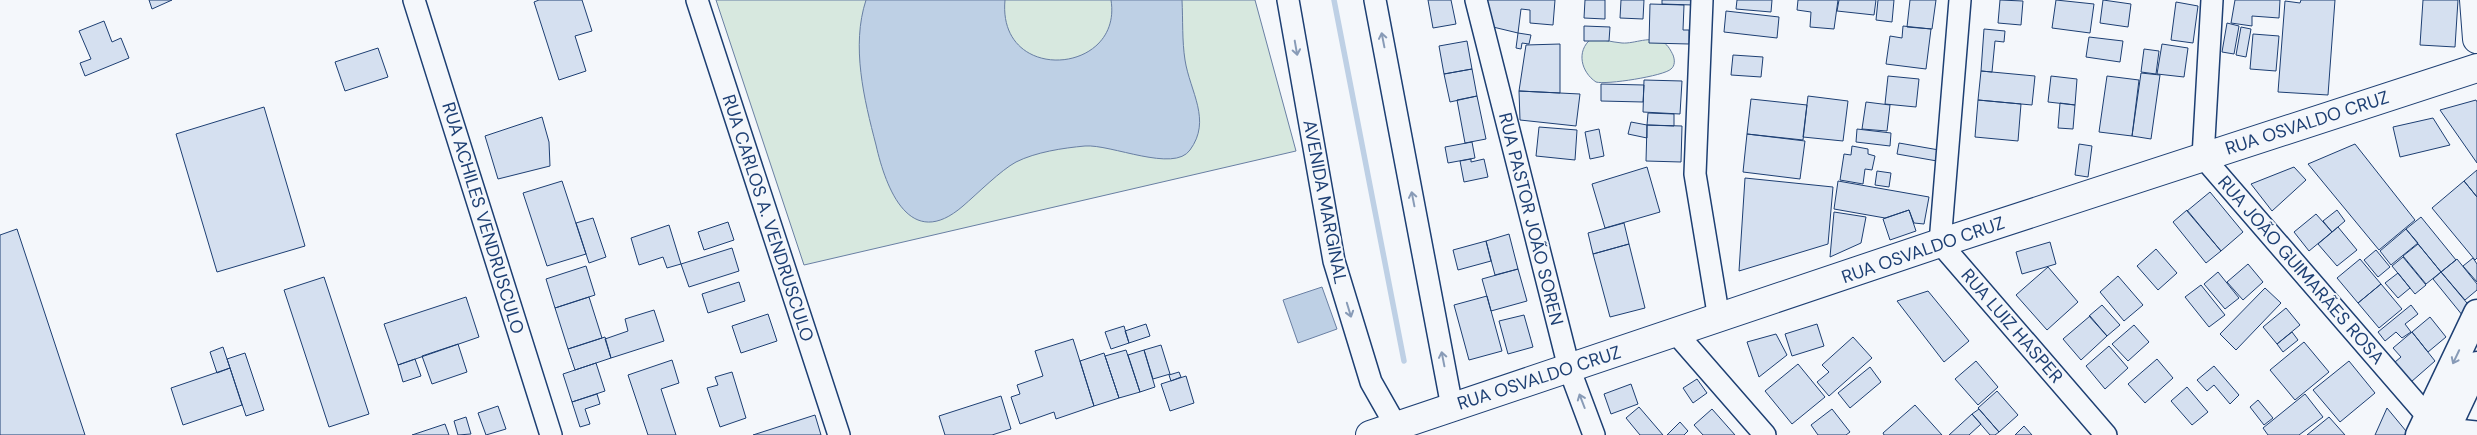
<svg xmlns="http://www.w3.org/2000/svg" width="2477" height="435" font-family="'DM Sans',sans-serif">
<rect width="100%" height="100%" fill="#f4f7fb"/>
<!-- green -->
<path fill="#d7e8df" stroke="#687fa3" d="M716 0H1255L1296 151 804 265Z
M1591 39C1602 39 1611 42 1622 43 1635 44 1650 35 1664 43 1668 45 1671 51 1673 55 1675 60 1675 66 1671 69 1664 76 1606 85 1596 82 1581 72 1576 51 1591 39Z"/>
<!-- water -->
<path fill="#bed0e5" stroke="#687fa3" d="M866 0H1005C997 85 1123 75 1111 0H1182C1183 20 1182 41 1185 60 1190 92 1212 120 1190 150 1174 173 1111 144 1085 146 1063 148 1036 152 1016 162 1001 170 977 194 963 206 910 252 886 189 876 145 864 99 851 46 866 0Z
M1322 287 1337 329 1298 343 1283 300Z"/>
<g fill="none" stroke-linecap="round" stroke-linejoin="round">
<!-- stream -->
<path stroke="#bed0e5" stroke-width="5.5" d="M1334 0 1404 361"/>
</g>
<!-- building -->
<path fill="#d5e0f0" stroke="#1d3f73" d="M149 0H172L152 9Z
M539 0H582L592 31 575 36 586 71 559 80 534 2Z
M1428 0H1451L1456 24 1433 28Z
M1487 0H1555L1553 25 1530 23V10L1521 9 1518 33 1493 27Z
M1585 0H1605V19L1584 18Z
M1621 0H1644L1643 19 1620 18Z
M1662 0H1693V5L1662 4Z
M1737 0H1772L1771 12 1736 9Z
M1798 0H1838L1834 29 1810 27 1811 12 1797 10Z
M1839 0H1876L1874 15 1837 11Z
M1878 0H1894L1892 22 1876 20Z
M1910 0H1936L1932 29 1907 27Z
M2000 0 2023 1 2021 25 1998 23Z
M2056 0 2094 4 2090 33 2052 28Z
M2103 0 2131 4 2128 27 2100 23Z
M2235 0H2280L2279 18 2252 16V26L2231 23Z
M2301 0H2335L2328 95 2278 92 2285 1 2300 3Z
M2423 0H2458L2455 47 2420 45Z
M2176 2 2198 6 2193 43 2171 40Z
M1650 4 1684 5 1683 30H1689V44L1649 43Z
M1726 11 1779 17 1777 38 1724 32Z
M104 21 112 42 121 38 129 58 85 76 80 63 91 59 79 31Z
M2227 23 2239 26 2234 54 2222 52Z
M1584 26 1610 27 1609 41H1584Z
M1903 26 1931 29 1926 69 1886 64 1890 36 1902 38Z
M2241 27 2251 29 2246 57 2236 55Z
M1984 29 2005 31 2004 42 1995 41 1992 72 1981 71Z
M1518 33 1531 35 1529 44 1522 43 1521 49 1516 48Z
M2253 34 2279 36 2276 71 2250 69Z
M2089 37 2123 41 2120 62 2086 57Z
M1467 41 1472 69 1444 74 1439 46Z
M1560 44V93L1519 91 1526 45Z
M2162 44 2188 48 2184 77 2157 74Z
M378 48 388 77 345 91 335 62Z
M2144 49 2159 51 2156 74 2141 72Z
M1733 55 1763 57 1761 77 1731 75Z
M1472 69 1477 96 1450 102 1444 74Z
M1981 71 2035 76 2032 105 1978 100Z
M2141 73 2160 75 2151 139 2132 136Z
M1888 76 1919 79 1916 107 1885 104Z
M2051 76 2077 79 2075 105 2048 102Z
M2107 76 2139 80 2132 136 2099 132Z
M1644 80 1682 81 1680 114 1643 112Z
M1601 84 1644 85 1643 102 1601 101Z
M1519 91 1580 94 1576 126 1520 120Z
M1477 96 1486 139 1465 143 1457 100Z
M1808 96 1848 101 1843 141 1803 137Z
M1751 99 1807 105 1803 140 1747 134Z
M1978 100 2021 104 2018 141 1975 137Z
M2476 100 2477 102V163L2440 110Z
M1866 102 1890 105 1887 131 1862 129Z
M2060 103 2075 105 2073 129 2058 128Z
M264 107 305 246 217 272 176 134Z
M1648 113 1674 114V126L1647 125Z
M542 117 549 142 550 166 498 179 485 136Z
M2433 118 2450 145 2400 157 2393 127Z
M1631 122 1647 125V138L1628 134Z
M1647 125 1682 126 1681 162 1646 161Z
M1539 127 1577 130 1575 160 1536 156Z
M1599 129 1604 156 1590 159 1585 132Z
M1857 129 1891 133 1890 146 1856 142Z
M1747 134 1805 141 1800 179 1743 172Z
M1472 142 1475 158 1448 163 1445 147Z
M1899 143 1939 150 1937 161 1897 154Z
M2079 144 2092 146 2088 177 2075 175Z
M2355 144 2415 220 2379 250 2308 164Z
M1852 146 1868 149V154L1875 156 1872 170 1865 169 1863 184 1840 180 1844 154 1851 155Z
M1471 159V162L1484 159 1488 177 1464 182 1460 161Z
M1647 167 1660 212 1605 228 1592 184Z
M2294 167 2306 180 2272 211 2251 184Z
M2477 170V197L2464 181Z
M1877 171 1891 173 1889 187 1875 185Z
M1745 178 1833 187 1828 244 1739 271Z
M562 181 586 254 547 266 523 193Z
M1838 181 1929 197 1924 224 1914 223 1909 210 1885 218 1834 209Z
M2464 181 2477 197V258L2475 260 2432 208Z
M2210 192 2243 232 2221 251 2187 211Z
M1909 210 1916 231 1890 240 1883 219Z
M2187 210 2221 251 2206 263 2173 222Z
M2337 210 2345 221 2332 232 2323 221Z
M1834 212 1866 217 1861 243 1830 257Z
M2316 214 2332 232 2309 251 2294 232Z
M2421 217 2456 260 2441 272 2406 229Z
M593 218 606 257 589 263 576 223Z
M728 222 734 240 704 250 698 232Z
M1624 223 1629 244 1593 254 1588 233Z
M669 225 681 264 667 268 663 257 639 265 631 238Z
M2338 227 2357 250 2337 266 2318 244Z
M17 229 85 435H0V235Z
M2406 229 2418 243 2391 265 2380 251Z
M1509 234 1518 269 1495 275 1486 241Z
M1486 241 1491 261 1458 270 1453 250Z
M2050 242 2056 264 2022 274 2016 252Z
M1629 244 1645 308 1610 317 1593 254Z
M2418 244 2441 272 2426 284 2403 256Z
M732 248 739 271 689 287 681 264Z
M2156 249 2177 273 2158 290 2137 266Z
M2376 250 2390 267 2378 277 2364 260Z
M2403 257 2426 285 2415 294 2392 266Z
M2473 258 2477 264V282L2463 266Z
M2360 259 2381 284 2358 303 2337 278Z
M2457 259 2477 284V290L2465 300 2441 272Z
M2248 264 2263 282 2243 300 2227 282Z
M586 266 595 295 555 308 546 279Z
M2048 267 2078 302 2047 330 2016 295Z
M1518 269 1527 301 1491 311 1482 279Z
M2218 272 2239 298 2225 309 2204 284Z
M2441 272 2472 309 2463 316 2433 279Z
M2398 273 2410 288 2398 298 2385 283Z
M2118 276 2143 305 2124 321 2100 292Z
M324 277 369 414 329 427 284 290Z
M739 282 745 301 708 313 702 294Z
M2381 284 2402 309 2379 328 2358 303Z
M2201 285 2225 315 2209 327 2185 297Z
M2265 288 2281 303 2236 350 2220 334Z
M1928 291 1969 341 1944 362 1897 301Z
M1487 296 1502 351 1469 360 1454 305Z
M466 297 479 337 398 365 384 324Z
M589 297 602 338 568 349 555 308Z
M2102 305 2120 325 2107 336 2089 316Z
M2411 305 2418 314 2405 324 2411 332 2402 338 2396 332 2385 341 2378 332Z
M2286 308 2300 325 2277 344 2263 327Z
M654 310 664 341 611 358 605 339 628 331 625 319Z
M768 314 777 341 741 353 732 326Z
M1524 315 1533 347 1508 354 1499 321Z
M2090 316 2107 336 2081 360 2063 339Z
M2430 317 2446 337 2428 352 2412 332Z
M1146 324 1150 336 1129 343 1125 331Z
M1817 324 1824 346 1792 356 1785 334Z
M2134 325 2149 342 2128 361 2112 344Z
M1124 326 1129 343 1111 349 1105 332Z
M2292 332 2298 340 2283 352 2277 344Z
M2412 332 2435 361 2411 382 2395 362 2401 357 2393 348Z
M1776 334 1787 355 1759 377 1747 342Z
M605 337 611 358 575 370 568 349Z
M1853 337 1872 358 1829 396 1817 382 1829 372 1822 365Z
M1073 339 1094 406 1056 419 1054 412 1020 424 1011 397 1020 394 1017 385 1043 376 1035 351Z
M2304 342 2329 372 2295 400 2270 370Z
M458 344 467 372 432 384 422 356Z
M1161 345 1170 374 1153 379 1144 350Z
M2109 346 2128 368 2105 389 2086 366Z
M223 347 230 368 217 373 210 352Z
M1126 350 1140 392 1119 398 1105 356Z
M1144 350 1155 387 1140 392 1128 355Z
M245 353 264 410 246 416 227 359Z
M1104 353 1119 398 1094 406 1080 361Z
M415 359 421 376 403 382 398 365Z
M2157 359 2173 378 2145 403 2128 384Z
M672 360 679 383 661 389 676 435H648L628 375Z
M1976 361 1998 387 1978 405 1955 379Z
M2349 361 2375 393 2340 422 2313 390Z
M596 363 605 391 572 402 563 374Z
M1798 364 1825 397 1792 424 1765 391Z
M2214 366 2239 395 2230 404 2214 385 2207 391 2197 380Z
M1870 367 1881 382 1850 408 1838 393Z
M230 368 242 405 183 425 171 388Z
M732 372 746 418 720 427 707 388 718 385 715 377Z
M1179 372 1181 377 1171 381 1169 375Z
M1186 376 1194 403 1170 411 1161 384Z
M1697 379 1707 393 1693 403 1683 388Z
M1631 384 1638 404 1611 414 1604 394Z
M2187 387 2208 412 2192 425 2171 401Z
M1997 391 2018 415 1999 432 1978 408Z
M597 394 600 404 585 409 590 424 580 427 572 402Z
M2305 394 2323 417 2299 435H2268L2263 428Z
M1001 396 1011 429 992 435H945L939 416Z
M2258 400 2273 418 2264 425 2250 407Z
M1915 405 1942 435H1884L1883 433Z
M498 406 506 429 486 435 478 413Z
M1639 407 1663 435H1640L1626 418Z
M2387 408 2406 431 2405 435H2375Z
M1712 409 1735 435H1703L1694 425Z
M1832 409 1850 432 1846 435H1818L1811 425Z
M1979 409 1999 432 1995 435H1990L1972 414Z
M1972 414 1981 424 1969 435H1949Z
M815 415 821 435H753Z
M466 417 471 434 458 435 454 421Z
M2329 417 2345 435H2307Z
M1680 422 1688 431 1684 435H1667Z
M445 424 449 435H412Z
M2024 426 2032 435H2015Z"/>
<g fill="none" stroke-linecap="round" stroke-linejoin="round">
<defs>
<path id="minor" d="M414 0 551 435
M697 0 839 435
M1288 0 1334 261 1371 382 1396 426
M1375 0 1452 407
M1476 0 1569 368 1594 435
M1702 0 1695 174 1719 319
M1960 0 1940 243 2106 435
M2212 0 2203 157 2428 417 2447 429 2477 432
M1676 333 1765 435"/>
<path id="major" d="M2419 435 2477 313
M2444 435 2477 365"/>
<path id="highway" d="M2474 0 2477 39
M1370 435 1940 243 2477 68"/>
</defs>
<!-- minor casing -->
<use href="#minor" stroke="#1d3f73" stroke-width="24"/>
<!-- major casing -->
<use href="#major" stroke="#1d3f73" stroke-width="29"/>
<!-- highway casing -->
<use href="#highway" stroke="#1d3f73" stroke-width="30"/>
<!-- minor -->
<use href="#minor" stroke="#f4f7fb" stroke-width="21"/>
<!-- major -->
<use href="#major" stroke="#f4f7fb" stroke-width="26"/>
<!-- highway -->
<use href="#highway" stroke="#f4f7fb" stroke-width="28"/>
</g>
<!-- one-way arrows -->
<defs><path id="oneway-shaft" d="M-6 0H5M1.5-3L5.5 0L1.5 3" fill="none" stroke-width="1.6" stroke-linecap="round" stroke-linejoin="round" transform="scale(1.25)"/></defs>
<g stroke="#889bb7">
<use href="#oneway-shaft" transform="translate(1383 40) rotate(-101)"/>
<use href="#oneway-shaft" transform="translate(1296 48) rotate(80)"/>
<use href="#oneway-shaft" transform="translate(1413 199) rotate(-101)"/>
<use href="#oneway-shaft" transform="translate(1349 310) rotate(73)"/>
<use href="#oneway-shaft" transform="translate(2456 357) rotate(115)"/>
<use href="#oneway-shaft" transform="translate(1443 359) rotate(-101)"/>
<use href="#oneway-shaft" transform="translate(1582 401) rotate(-111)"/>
</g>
<g text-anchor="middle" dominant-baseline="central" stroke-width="4" stroke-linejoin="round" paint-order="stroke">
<!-- street labels -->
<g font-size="18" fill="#1d3f73" stroke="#f4f7fb">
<text transform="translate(2307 123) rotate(-18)">RUA OSVALDO CRUZ</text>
<text transform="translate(1325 202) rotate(79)">AVENIDA MARGINAL</text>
<text transform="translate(483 218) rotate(73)">RUA ACHILES VENDRUSCULO</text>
<text transform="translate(768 218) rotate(72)">RUA CARLOS A. VENDRUSCULO</text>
<text transform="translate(1531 219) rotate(76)">RUA PASTOR JOÃO SOREN</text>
<text transform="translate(1923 250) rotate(-19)">RUA OSVALDO CRUZ</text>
<text transform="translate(2301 270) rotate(49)">RUA JOÃO GUIMARÃES ROSA</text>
<text transform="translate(2012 326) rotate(49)">RUA LUIZ HASPER</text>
<text transform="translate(1539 378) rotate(-18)">RUA OSVALDO CRUZ</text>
</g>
</g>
</svg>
